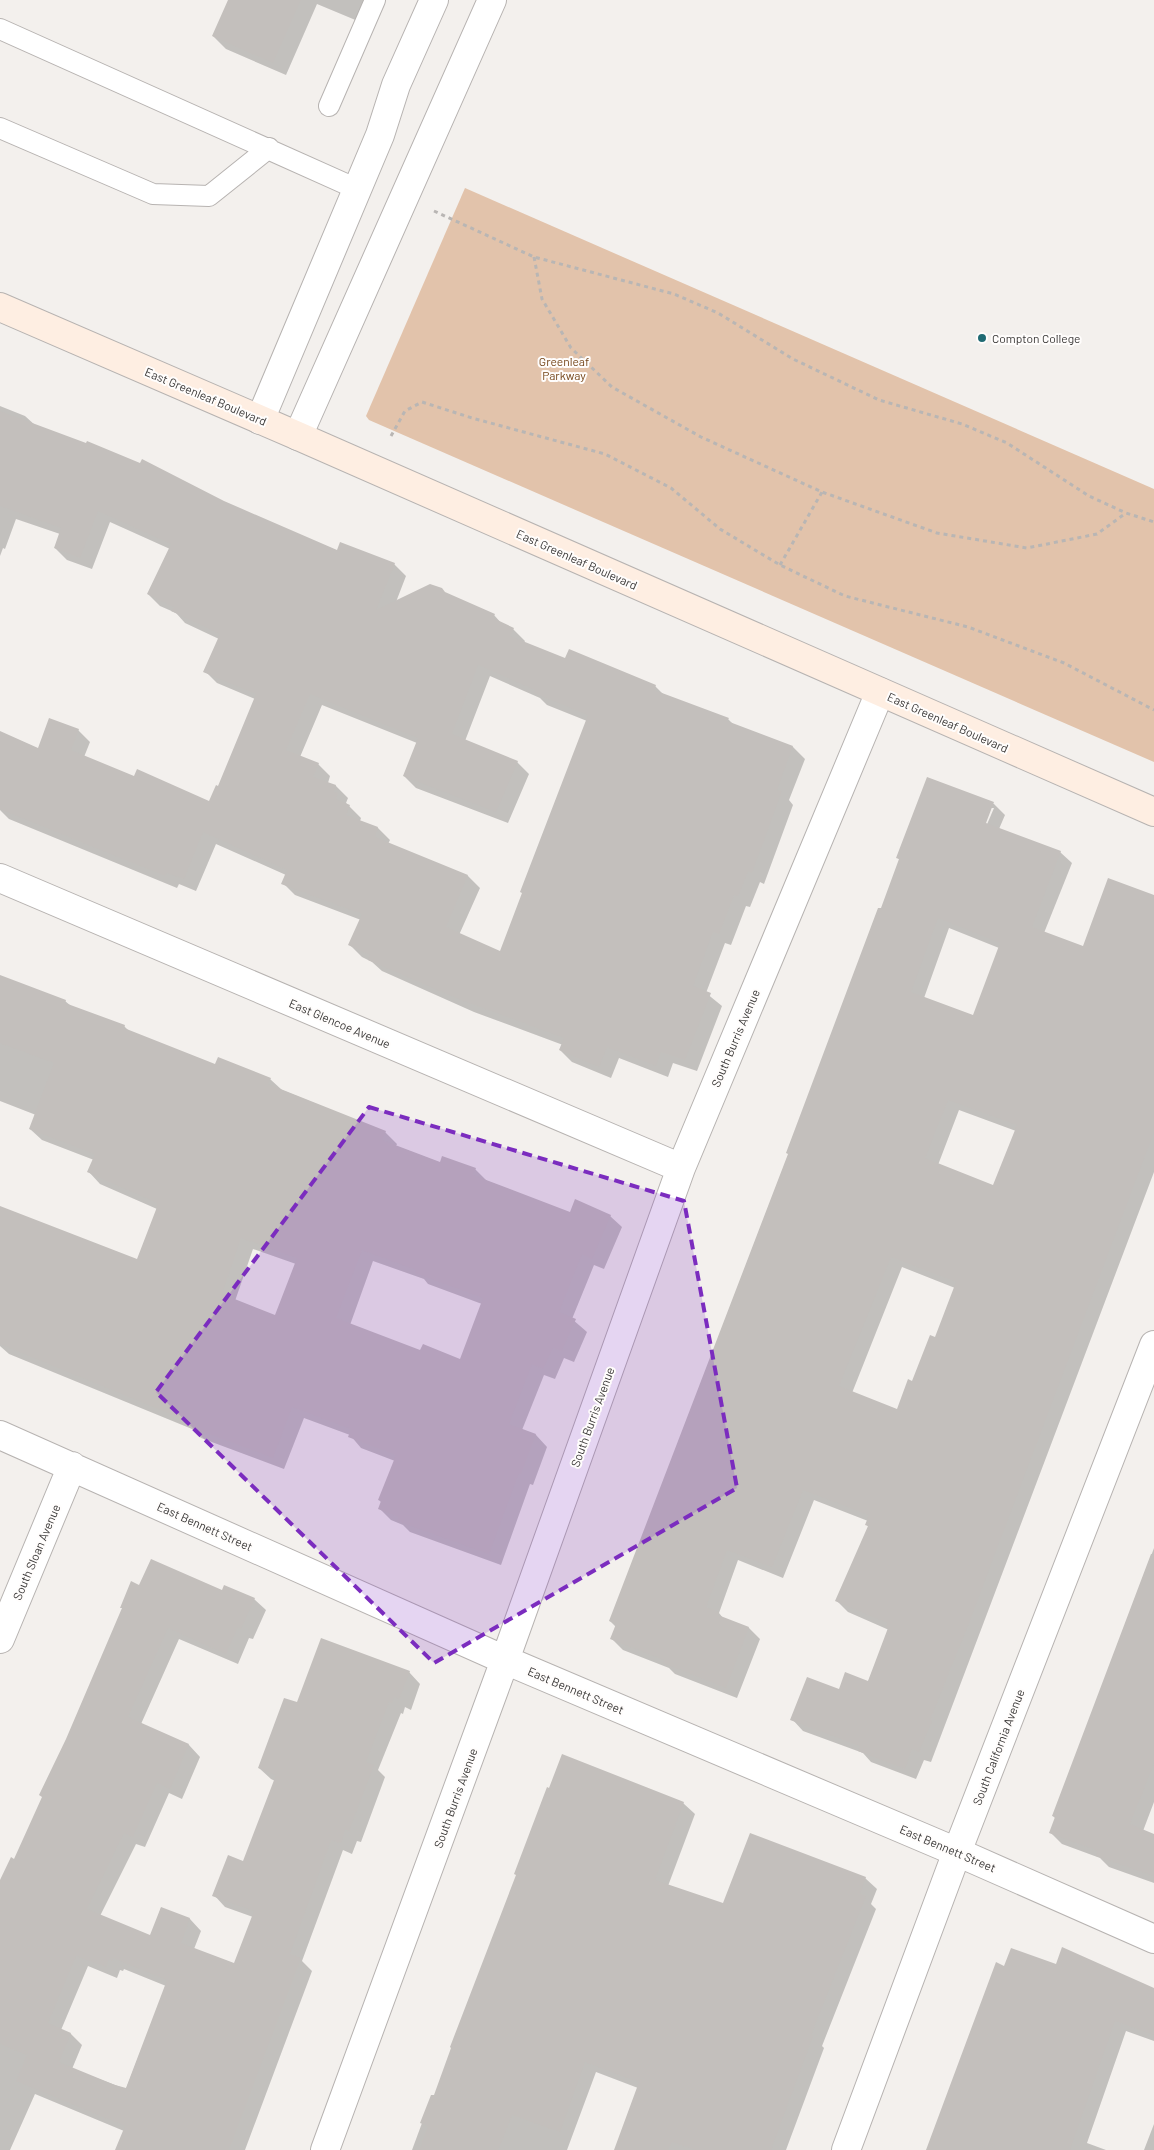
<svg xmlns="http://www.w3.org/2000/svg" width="1154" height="2150" font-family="Barlow,sans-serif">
<rect width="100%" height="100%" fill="#f3f0ed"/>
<!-- green -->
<path fill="#e2c3ab" d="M465 188 1154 489V762L369 420 366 416Z"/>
<!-- shadow -->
<path fill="#0003" fill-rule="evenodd" d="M229 0H375L365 24 317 4 286 75 226 49 213 36Z
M0 406 25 416 36 426 338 551 394 564 406 576 396 602 447 595 494 615 502 624 513 629 525 641 524 643 565 659 655 686 664 695 728 719 734 725 793 747 805 759 789 800 793 805 764 884 760 882 750 907 746 906 731 945 725 943 706 993 722 1006 697 1071 673 1063 668 1077 619 1058 611 1078 572 1062 560 1050 563 1045 474 1012 382 971 372 962 362 957 350 945 361 920 295 895 283 883 286 875 216 844 196 891 179 884 177 888 9 819 0 810V732L39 749 78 730 90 742 84 757 134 778 210 802 219 788 255 699 217 683 205 671 219 639 185 623 176 613 160 606 148 594 170 549 110 522 92 569 67 560 55 548 60 534 16 519 5 549 3 548 0 556ZM490 676 540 698 547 705 587 721 501 953 459 935 480 888 468 876 388 844 390 840 378 828 360 821 361 818 346 803 348 798 336 786 328 783 330 776 318 764 300 757 322 705 417 743 404 776 416 788 508 823 529 774 517 762 465 741Z
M928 778 994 804 1005 815 999 829 1060 852 1072 863 1044 933 1084 948 1154 897V1172L931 1762 924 1760 916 1779 871 1762 863 1753 803 1731 792 1719 839 1691 868 1682 889 1630 848 1612 837 1601 869 1528 867 1525 868 1521 814 1500 783 1578 738 1560 719 1613 723 1618 749 1628 760 1639 737 1698 675 1674 669 1668 623 1650 612 1639 616 1627 610 1621 882 910 900 860 898 858ZM991 808H994L985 829 983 828ZM949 928 999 948 974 1017 924 998ZM959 1110 1016 1131 994 1187 938 1165ZM902 1267 955 1288 936 1339 898 1410 852 1393Z
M0 976 65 1001 71 1006 124 1026 131 1033 216 1066 270 1079 282 1090 385 1132 397 1144 396 1146 441 1163 475 1169 487 1181 570 1213 610 1216 622 1227 604 1269 594 1265 572 1319 587 1332 574 1362 564 1358 555 1379 544 1375 522 1430 536 1435 547 1447 533 1485 530 1484 501 1565 410 1532 403 1525 391 1520 380 1509 382 1503 379 1500 395 1461 361 1448 350 1435 304 1418 284 1469 201 1438 192 1429 9 1354 0 1346V1213L138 1261 157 1209 100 1184 89 1172 94 1160 42 1140 30 1129 36 1115 0 1101ZM253 1249 296 1264 275 1317 235 1301ZM373 1261 424 1279 428 1284 482 1304 461 1360 421 1352 350 1325Z
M1154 1548V1802L1143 1831 1154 1835V1883L1109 1867 1100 1858 1062 1844 1051 1833 1056 1819 1053 1816Z
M140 1586 223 1592 254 1599 266 1610 253 1639 249 1638 238 1664 179 1639 141 1724 189 1745 200 1757 182 1799 169 1793 145 1847 136 1844 100 1916 151 1937 161 1908 190 1919 201 1931 194 1949 235 1964 253 1917 225 1907 214 1895 244 1863 275 1781 271 1779 259 1768 297 1704 409 1672 420 1684 411 1710 405 1707 403 1714 401 1713 378 1770 385 1777 361 1842 357 1841 352 1854 343 1850 302 1961 312 1971 245 2150H116L124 2131 35 2094 10 2150H0V1883L15 1861ZM88 1966 117 1978 120 1970 123 1971 124 1969 166 1986 126 2089 72 2069 82 2045 71 2034 61 2030Z
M683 1803 695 1814 668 1886 724 1905 865 1878 877 1889 871 1904 876 1909 822 2046 824 2048 786 2150H621L638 2088 596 2072 567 2150H412L432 2096 434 2097Z
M1057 1966 1154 1990V2041L1126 2031 1087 2143 1106 2150H927L1005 1968Z
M1154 2124V2150H1144Z"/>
<!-- building -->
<path fill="#c3bfbc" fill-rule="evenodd" d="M228 0H301L273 63 212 36Z
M0 411 86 443 87 441 140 463 142 459 224 501 337 550 340 542 395 563 376 610 430 584 442 588 445 592 495 614 493 618 514 628 510 636 565 658 569 649 656 685 654 690 729 718 727 721 793 746 777 790 782 791 752 873 748 871 738 896 734 895 719 934 713 932 693 986 711 993 685 1060 661 1052 656 1066 607 1047 599 1067 559 1050 564 1038 461 1000 368 960 370 955 348 945 362 914 281 884 287 870 203 832 184 879 167 873 165 876 0 809V731L38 748 49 718 79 729 71 750 134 776 137 769 209 801 216 785 218 786 256 694 203 672 220 634 171 611 174 607 147 594 171 544 98 511 80 558 54 548 61 528 0 506ZM478 665 535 690 534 693 588 715 520 892 522 893 500 951 446 927 468 875 375 837 378 827 346 815 350 805 336 799 338 793 334 792 336 785 313 777 319 763 286 750 310 694 418 738 403 776 496 812 518 761 452 734Z
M927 777 994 802 986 823 1061 851 1032 927 1083 946 1108 878 1154 895V1132L969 1623 930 1720 932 1721 919 1752 912 1749 905 1769 858 1751 860 1746 790 1720 807 1677 839 1689 845 1672 868 1681 888 1628 886 1627 887 1623 835 1601 868 1526 865 1525 869 1515 803 1490 772 1567 727 1550 706 1607 719 1612 718 1615 749 1627 726 1688 663 1663 664 1660 610 1639 616 1624 609 1621 788 1154 786 1153 878 908H881L899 859 896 858ZM938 918 1000 943 973 1015 911 992ZM948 1100 1017 1125 993 1185 925 1158ZM891 1257 956 1282 935 1337 930 1335 912 1381 908 1379 897 1409 839 1386Z
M0 975 66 1000 65 1003 125 1025 124 1028 215 1064 218 1057 271 1078 268 1084 386 1131 382 1140 440 1162 442 1156 476 1168 473 1175 570 1212 575 1199 611 1215 592 1259 582 1254 559 1312 576 1319 562 1351 553 1348 543 1369 532 1364 509 1424 536 1434 521 1474 519 1473 489 1554 397 1521 399 1517 378 1509 381 1501 378 1500 396 1455 348 1437 351 1429 292 1407 273 1458 188 1426 190 1422 0 1344V1206L137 1259 157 1207V1203L87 1172 95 1154 29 1129 54 1063 0 1043ZM241 1238 297 1258 275 1315 222 1294ZM362 1250 416 1270 415 1273 483 1298 460 1359 423 1344 420 1350 336 1318Z
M1151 1554H1154V1763L1130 1824 1154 1834V1876L1096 1856 1098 1851 1049 1833 1055 1817 1052 1816Z
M151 1559 222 1590 224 1585 255 1598 241 1629 238 1627 226 1654 168 1628 128 1717 189 1744 170 1789 157 1783 133 1837 124 1833 87 1909 150 1935 161 1907 190 1918 181 1943 234 1963 254 1911 212 1896 228 1855 243 1861 276 1775 258 1768 284 1698 297 1702 321 1638 410 1671 399 1699 394 1697 392 1703 389 1702 366 1762 374 1765 349 1831 345 1830 341 1843 331 1840 290 1954 301 1958 229 2150H115L125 2126 16 2081 27 2055 0 2044V1880L11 1857 14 1859 42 1797 39 1795 66 1739 122 1608H120L131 1581 139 1585ZM76 1956 106 1967 109 1959 112 1961 113 1958 167 1980 126 2088 115 2085 59 2062 71 2033 48 2023Z
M562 1754 684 1802 655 1880 723 1903 750 1833 866 1877 860 1894 866 1896 811 2035 813 2036 771 2150H695L672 2142 668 2150H614L639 2082 585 2062 560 2132 512 2115 498 2150H419L428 2126 420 2123 431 2095H434L451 2048 450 2047 516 1875 514 1874 547 1787 549 1788Z
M1062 1947 1154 1988V2035L1115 2021 1070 2150H926L996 1962 1004 1966 1011 1948 1056 1964Z"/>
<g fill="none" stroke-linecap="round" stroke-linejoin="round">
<defs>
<path id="lane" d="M0 29 357 189
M329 106 375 0
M0 128 153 194 209 196 269 148"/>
<path id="street" d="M260 420 380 135 396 85 434 0
M298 436 492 0
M0 878 681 1168
M0 1435 505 1660 957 1852 1154 1939
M0 1639 72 1466
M325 2150 505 1660 681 1168 880 692
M846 2150 957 1852 1154 1345"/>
<path id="secondary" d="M0 307 298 436 1154 812"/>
</defs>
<!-- lane casing -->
<use href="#lane" stroke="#b7b3b1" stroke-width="22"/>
<!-- street casing -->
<use href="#street" stroke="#b7b3b1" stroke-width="30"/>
<!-- secondary casing -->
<use href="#secondary" stroke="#b7b3b1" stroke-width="30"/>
<!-- path -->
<path stroke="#b9b6b4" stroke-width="3" stroke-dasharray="4 4" stroke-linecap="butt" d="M434 211 534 257 674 294 718 313 793 359 879 400 962 424 1007 443 1089 496 1126 513 1154 522
M534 257 542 299 571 348 612 387 701 437 822 492 937 533 1027 548 1097 534 1126 513
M391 436 405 411 422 402 472 418 605 454 671 488 720 529 780 565 845 596 968 627 1064 663 1154 710
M780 565 822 492"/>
<!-- lane -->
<use href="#lane" stroke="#fff" stroke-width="20"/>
<!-- street -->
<use href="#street" stroke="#fff" stroke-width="28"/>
<!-- secondary -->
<use href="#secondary" stroke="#feeee2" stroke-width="28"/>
</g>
<!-- marked area -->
<path fill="#7b2cbf" fill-opacity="0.2" stroke="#7b2cbf" stroke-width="4" stroke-dasharray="10 6" stroke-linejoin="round" d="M369 1107 684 1201 737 1488 434 1663 156 1392Z"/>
<!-- markers -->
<circle fill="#1f6a73" stroke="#fffdfc" stroke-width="2" cx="982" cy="338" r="5"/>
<g text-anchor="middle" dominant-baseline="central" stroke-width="4" stroke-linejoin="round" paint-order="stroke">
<!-- poi labels -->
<g font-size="12" fill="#3b3938" stroke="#fffdfc" text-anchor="start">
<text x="992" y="338">Compton College</text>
</g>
<!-- park labels -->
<g font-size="12" fill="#75461a" stroke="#fffdfc">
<text x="564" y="361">Greenleaf<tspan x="564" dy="14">Parkway</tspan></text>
</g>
<!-- street labels -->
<g font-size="12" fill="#3b3938" stroke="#fffdfc">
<text transform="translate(206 396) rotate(23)">East Greenleaf Boulevard</text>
<text transform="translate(577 559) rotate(24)">East Greenleaf Boulevard</text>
<text transform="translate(948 722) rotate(24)">East Greenleaf Boulevard</text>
<text transform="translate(340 1023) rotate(23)">East Glencoe Avenue</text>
<text transform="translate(735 1038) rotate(-67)">South Burris Avenue</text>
<text transform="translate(592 1417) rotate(-70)">South Burris Avenue</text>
<text transform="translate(205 1526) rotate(24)">East Bennett Street</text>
<text transform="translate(36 1552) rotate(-67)">South Sloan Avenue</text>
<text transform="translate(576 1690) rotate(23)">East Bennett Street</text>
<text transform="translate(998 1747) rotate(-69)">South California Avenue</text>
<text transform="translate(455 1798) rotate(-70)">South Burris Avenue</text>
<text transform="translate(948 1848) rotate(23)">East Bennett Street</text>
</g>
</g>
</svg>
